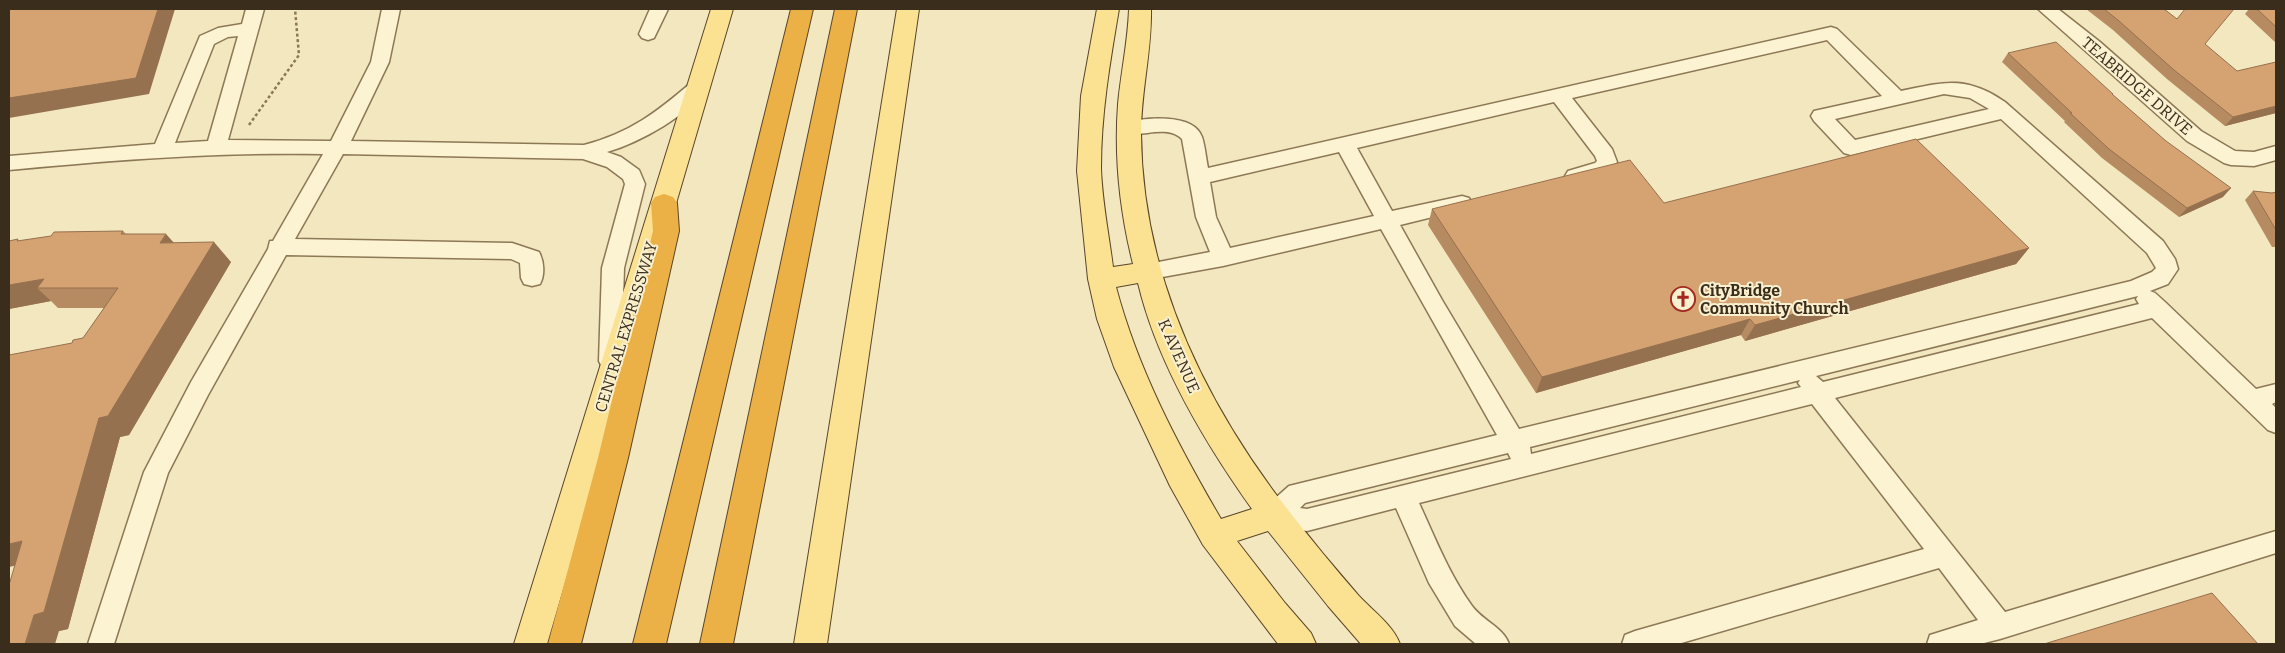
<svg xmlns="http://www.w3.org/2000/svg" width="2285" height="653" font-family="Bitter,serif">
<rect width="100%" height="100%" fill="#f2e7bf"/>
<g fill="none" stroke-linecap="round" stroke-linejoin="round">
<defs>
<path id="minor" d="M246 9H264L228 140 331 141 371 62 382 9H400L389 62 351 141 584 145C630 133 657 112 692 82L699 80 706 82 709 86C691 114 639 143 607 152L621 157 639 170 645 184 624 268 621 361 618 367 610 370 602 367 599 361 602 268 625 184 623 179 607 167 583 159 343 154 295 239 512 243 539 252C544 261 545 275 540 284L532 286 524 284 521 278 520 263 511 259 286 255 208 395 168 473 114 644H88L144 472 191 382 268 249 270 241H273L323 154C218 152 114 160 9 170V156L155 144 200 36 218 28 242 24ZM238 36 208 141 175 143 214 44 228 37Z
M650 9H668L654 38 648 40 642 38 639 34Z
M2038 9H2058L2100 42 2201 131 2235 151 2254 152 2276 146V160L2254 166 2231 165 2224 163 2187 141Z
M1831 27 1837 29 1901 91C1943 82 1966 75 2005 102L2163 241 2175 259 2178 269 2168 284 2150 291 2155 293 2165 302 2256 389 2276 384V402L2272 404 2276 408V433L2268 430 2152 318 1835 398 2005 612 2276 531V553L2000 639 1980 644H1927L1930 635 1978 620 1939 568 1678 644H1622L1625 635 1635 631 1924 549 1812 404 1419 503C1435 538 1449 574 1472 606 1483 621 1503 627 1509 644H1476L1455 626 1429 583 1396 508 1307 531 1273 527 1264 524 1260 516 1264 508 1289 486 1497 435 1381 229 1223 266 1146 280 1138 278 1135 272 1138 266 1210 252 1196 217 1182 139C1167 124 1142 138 1123 133L1120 128 1123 123C1143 118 1193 112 1202 137 1205 146 1206 158 1208 168ZM1827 40 1882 96 1814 111 1811 116 1814 121 1844 153 1851 155 2001 119 2147 253 2156 268 2152 272 2131 281 1519 429 1442 300 1400 225 1469 208 1472 203 1469 198 1462 196 1392 211 1357 148 1554 102 1595 156 1597 161 1595 163 1568 171 1565 176 1568 181 1575 183 1609 173 1617 162 1612 149 1572 98ZM1944 94 1970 98 1989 109 1855 140 1835 119ZM1339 152 1374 216 1230 248 1216 217 1210 182ZM2138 296 2136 299 2139 304 1823 382 1816 376ZM1800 380 1798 383 1801 387 1531 454 1530 447ZM1508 453 1511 459 1307 509 1300 508 1305 503Z"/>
<path id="major" d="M711 9H733L547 644H514Z
M897 9H919L827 644H794Z
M1097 9H1119C1110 62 1101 114 1101 168 1102 201 1109 235 1113 267L1133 264C1120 212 1114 158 1118 104 1121 72 1128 41 1129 9H1151C1152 50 1141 91 1141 133 1142 268 1198 390 1278 497 1304 531 1331 564 1359 596 1373 611 1393 625 1400 644H1361L1328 606 1268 531 1237 541 1285 603 1311 633 1316 644H1278L1203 545 1170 486 1114 367 1097 319 1088 279 1077 171 1081 96ZM1138 283C1157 363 1205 443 1252 509L1221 519C1178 445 1138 370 1116 287Z"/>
<path id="highway" d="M791 9H813L666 644H633Z
M835 9H857L733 644H700Z
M664 194 673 197 677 203 679 231 628 458 581 644H548L598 458 653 231 651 203 655 197Z"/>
</defs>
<!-- minor casing -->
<use href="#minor" stroke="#8d7855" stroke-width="3"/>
<!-- major casing -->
<use href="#major" stroke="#5a452a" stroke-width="2"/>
<!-- highway casing -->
<use href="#highway" stroke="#5a452a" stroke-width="2"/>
<!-- path -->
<path stroke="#8d7855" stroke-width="2.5" stroke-dasharray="3 2.5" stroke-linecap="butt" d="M249 125 299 55 295 9"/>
<!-- minor -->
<use href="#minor" fill="#fcf3d3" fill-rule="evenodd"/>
<!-- major -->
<use href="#major" fill="#fae292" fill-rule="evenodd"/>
<!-- highway -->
<use href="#highway" fill="#ebb046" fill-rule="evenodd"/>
</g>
<!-- wall -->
<path fill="#b78b61" d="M2086 9H2164L2205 44 2276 113 2225 126 2167 79 2113 30Z
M2249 9H2276V43L2245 14Z
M2008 53 2113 94V95L2223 197 2179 217 2102 158 2064 122 2065 121 2002 62Z
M2253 191 2272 193 2276 192V247H2272L2245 200Z
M1664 203 2029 248 2016 264 1745 341 1741 335 1536 393 1428 225 1432 209Z
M123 231 126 234 174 243 231 262 129 435 120 437 68 629 59 631 15 566 72 343 83 338 104 308H58L51 301 9 309 19 241Z"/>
<!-- shaded-wall -->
<path fill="#95714f" d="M158 9H175L149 94 9 118V98Z
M2276 106V113L2225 126 2233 117Z
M2231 188 2223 197 2179 217 2187 208Z
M166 234 184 254 160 243Z
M214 242 231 262 129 435 120 437 68 629 59 631 55 644H25L34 615 99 418Z
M2029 248 2016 264 1745 341 1755 325Z
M44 279 37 288 51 301 9 309V285Z
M1750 319 1741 335 1536 393 1542 377Z
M22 541 46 559 9 567V544Z"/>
<!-- building -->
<path fill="#d5a271" stroke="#95714f" d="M9 9H158L136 78 9 98Z
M2104 9H2164L2177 19 2185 9H2234L2205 44 2237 71 2276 62V106L2233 117 2174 70 2119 21Z
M2257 9H2276V27Z
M2056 42 2113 94H2112L2166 141 2231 188 2187 208 2109 149 2070 113H2072L2008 53Z
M1916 139 2029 248 1755 325 1750 319 1542 377 1432 209 1630 160 1664 203Z
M2253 191 2272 193 2276 192V230Z
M123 231 121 234H166L160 243 214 242 108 416 99 418 44 612 34 615 25 644H9V585L22 541 9 544V355L72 343 73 340 83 338 118 288H37L44 279 9 285V241L18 239 17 241 51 236 54 232Z
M2212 593 2258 644H2044Z"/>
<!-- icons -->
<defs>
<symbol id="church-ring" viewBox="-11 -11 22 22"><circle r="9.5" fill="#f9f0cf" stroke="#a3281f" stroke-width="1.5"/><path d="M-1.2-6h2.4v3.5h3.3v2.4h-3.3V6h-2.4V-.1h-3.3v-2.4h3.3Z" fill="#a3281f"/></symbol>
</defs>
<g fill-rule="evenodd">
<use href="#church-ring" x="1669" y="285" width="28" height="28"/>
</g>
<g text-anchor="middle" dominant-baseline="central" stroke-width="4" stroke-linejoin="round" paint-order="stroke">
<!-- street labels -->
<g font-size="16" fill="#3b2d1b" stroke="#f9f0cf">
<text transform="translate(2137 86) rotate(41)">TEABRIDGE DRIVE</text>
<text transform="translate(626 327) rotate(-73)">CENTRAL EXPRESSWAY</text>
<text transform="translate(1179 356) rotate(66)">K AVENUE</text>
</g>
<!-- poi labels -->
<g font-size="16" font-weight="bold" fill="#3b2d1b" stroke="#f9f0cf" text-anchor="start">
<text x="1700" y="290">CityBridge<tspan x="1700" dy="18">Community Church</tspan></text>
</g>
</g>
<!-- border -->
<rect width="2285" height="653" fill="none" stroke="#3b2d1b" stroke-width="20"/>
</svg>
